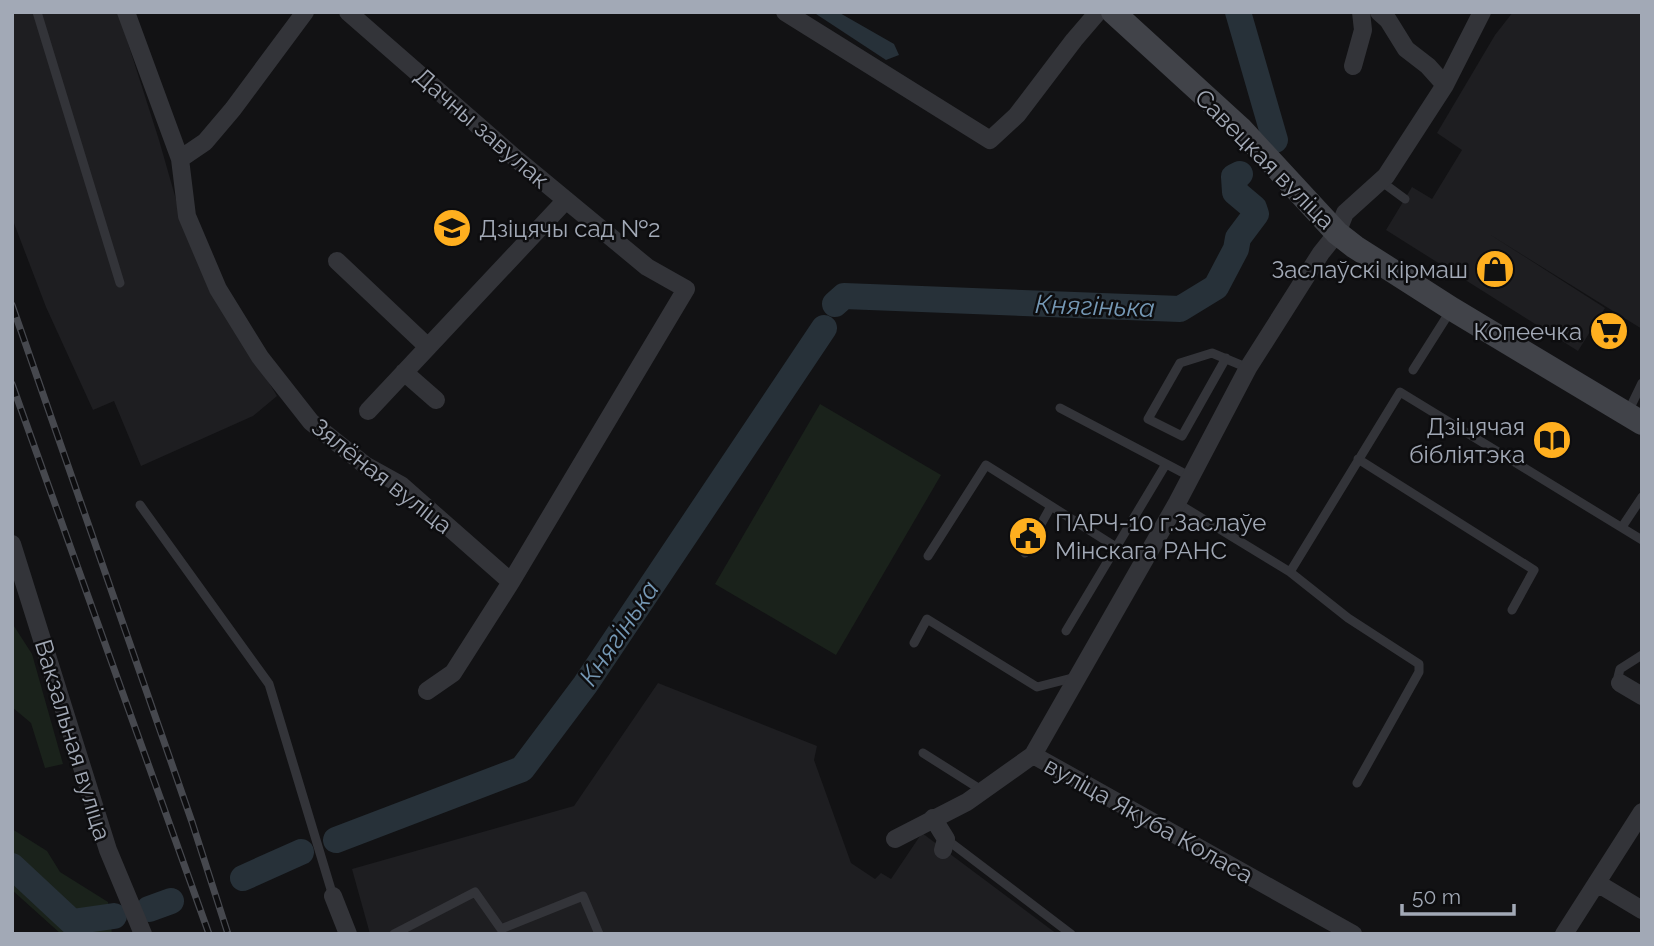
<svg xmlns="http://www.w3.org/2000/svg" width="1654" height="946" font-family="Raleway,sans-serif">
<rect width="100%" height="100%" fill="#121214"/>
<!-- built -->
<path fill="#1e1e21" d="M12 12H118L159 140 183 224 206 279 277 396 253 416 141 466 114 401 93 410 46 307 12 218Z
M1513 12H1642V329L1489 234 1605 308 1578 351 1386 230 1412 187 1432 199 1462 150 1437 133 1495 35Z
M658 683 817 746 814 760 851 863 875 879 881 873 891 879 922 833 1057 934H370L352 869 574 806Z"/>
<!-- green -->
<path fill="#1a221b" d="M820 404 941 475 836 655 715 584Z
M12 623 32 654 63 764 45 768 31 723 12 707Z
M12 829 47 851 60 872 108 902 112 934H61L12 890Z"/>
<!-- water -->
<path fill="#273139" d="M813 12H838L894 44 899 55 886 60Z"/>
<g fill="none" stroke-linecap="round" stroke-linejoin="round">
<!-- river -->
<path stroke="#273139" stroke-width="26" d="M1238 12 1275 140
M835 304 844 296 1180 309 1216 287 1236 249 1238 238 1256 214 1254 208 1235 192 1234 177 1240 174
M336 840 522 769 585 685 824 328
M12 866 72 922 114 916
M243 878 301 852
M149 909 171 901"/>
<!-- service -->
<path stroke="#333439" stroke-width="9" d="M37 12 120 283
M1382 182 1405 199
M1226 358 1182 436 1148 419 1180 363 1212 353 1248 368
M1413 370 1451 310
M1060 408 1191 477
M1628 412 1642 383
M1358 459 1534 570 1512 610
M1177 503 1290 572 1348 618 1419 664V672L1357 783
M140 505 269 684 333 896
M1622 527 1642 497
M1025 553 1050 508
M928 556 986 465 1116 547
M1290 572 1400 392 1642 540
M1066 631 1166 464
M914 643 927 619 1037 687 1076 677
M1620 683 1618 677 1620 669 1642 655
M923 753 983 791
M946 839 1071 934
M394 934 475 892 501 929 583 896 599 934"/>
<!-- minor -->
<path stroke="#333439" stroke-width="18" d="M126 12 180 159 187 216 218 289 260 357 311 422 365 465 401 485 511 582
M348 12 514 157 647 267 686 289 511 582 453 673 427 691
M785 12 990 140 1017 115 1074 40 1098 12
M1379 12 1388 20 1406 49 1428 66 1445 85
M1353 66 1363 30 1361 12
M180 159 205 142 233 109 305 12
M337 261 428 347
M404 372 436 400
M368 411 566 200
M12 544 108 850 143 934
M1620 683 1642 696
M933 818 946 839 943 850
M895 839 967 802 1033 755
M1597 883 1642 910
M333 896 348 934
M1353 934 1033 755 1177 503 1248 368 1321 253 1337 233 1345 213 1386 176 1445 85 1482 12
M1564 934 1642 812"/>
<!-- secondary -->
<path stroke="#414349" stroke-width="24" d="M1113 12 1240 128 1337 233 1355 247 1452 309 1642 423"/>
<defs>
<path id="rail" d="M12 305 192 822 228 934
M12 384 209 934"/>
</defs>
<!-- rail casing -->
<use href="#rail" stroke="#46484e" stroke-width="7"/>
<!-- rail -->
<use href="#rail" stroke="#0d0d0f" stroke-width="4.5" stroke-dasharray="13" stroke-linecap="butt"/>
</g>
<!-- icons -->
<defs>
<symbol id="school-disc" viewBox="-11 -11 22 22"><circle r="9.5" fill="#ffaf1f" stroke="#0d0d0f"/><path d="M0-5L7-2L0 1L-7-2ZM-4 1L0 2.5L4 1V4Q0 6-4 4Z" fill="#111"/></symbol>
<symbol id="shop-disc" viewBox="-11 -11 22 22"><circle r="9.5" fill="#ffaf1f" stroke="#0d0d0f"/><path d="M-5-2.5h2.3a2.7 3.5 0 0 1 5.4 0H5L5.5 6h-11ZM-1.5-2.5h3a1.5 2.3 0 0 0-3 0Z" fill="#111"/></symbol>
<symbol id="supermarket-disc" viewBox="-11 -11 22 22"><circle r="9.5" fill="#ffaf1f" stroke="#0d0d0f"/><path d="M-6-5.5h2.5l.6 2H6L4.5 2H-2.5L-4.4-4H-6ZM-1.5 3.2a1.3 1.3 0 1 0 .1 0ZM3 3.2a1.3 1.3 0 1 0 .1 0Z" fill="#111"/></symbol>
<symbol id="library-disc" viewBox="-11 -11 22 22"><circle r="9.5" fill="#ffaf1f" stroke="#0d0d0f"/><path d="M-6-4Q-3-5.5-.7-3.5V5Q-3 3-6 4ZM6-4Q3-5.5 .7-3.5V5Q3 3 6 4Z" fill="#111"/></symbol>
<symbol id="civic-disc" viewBox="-11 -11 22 22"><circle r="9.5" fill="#ffaf1f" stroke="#0d0d0f"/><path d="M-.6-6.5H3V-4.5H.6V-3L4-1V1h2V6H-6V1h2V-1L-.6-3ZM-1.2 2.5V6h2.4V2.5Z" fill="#111"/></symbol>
</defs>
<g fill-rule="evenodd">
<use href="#school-disc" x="430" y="206" width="44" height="44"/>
<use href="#shop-disc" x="1473" y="247" width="44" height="44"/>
<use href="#supermarket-disc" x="1587" y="309" width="44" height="44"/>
<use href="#library-disc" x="1530" y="418" width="44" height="44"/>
<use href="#civic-disc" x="1006" y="514" width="44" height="44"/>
</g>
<g text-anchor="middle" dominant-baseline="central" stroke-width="5" stroke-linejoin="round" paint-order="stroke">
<!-- street labels -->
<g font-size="24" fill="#a2a9b6" stroke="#0d0d0f">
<text transform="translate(482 128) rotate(41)">Дачны завулак</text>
<text transform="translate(1265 159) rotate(45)">Савецкая вуліца</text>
<text transform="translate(382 476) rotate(38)">Зялёная вуліца</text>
<text transform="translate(73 740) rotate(73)">Вакзальная вуліца</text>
<text transform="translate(1149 820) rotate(29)">вуліца Якуба Коласа</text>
</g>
<!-- poi labels -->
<g font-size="24" fill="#a2a9b6" stroke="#0d0d0f" text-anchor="end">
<text x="479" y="228" text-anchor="start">Дзіцячы сад №2</text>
<text x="1468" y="269">Заслаўскі кірмаш</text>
<text x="1582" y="331">Копеечка</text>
<text x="1525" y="426">Дзіцячая<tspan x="1525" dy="28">бібліятэка</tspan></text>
<text x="1055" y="522" text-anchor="start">ПАРЧ-10 г.Заслаўе<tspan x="1055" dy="28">Мінскага РАНС</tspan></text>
</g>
<!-- water labels -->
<g font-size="26" font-style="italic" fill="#7598b5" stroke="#0d0d0f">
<text transform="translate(1095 306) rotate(2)">Княгінька</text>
<text transform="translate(619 633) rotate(-56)">Княгінька</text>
</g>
</g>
<!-- border -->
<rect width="1654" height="946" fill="none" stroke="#a2a9b6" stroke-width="28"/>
<!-- scale -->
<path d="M1402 904v10h112v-10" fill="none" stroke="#a2a9b6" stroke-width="3.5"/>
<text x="1412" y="904" font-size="21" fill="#a2a9b6" stroke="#0d0d0f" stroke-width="5" paint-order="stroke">50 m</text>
</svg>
